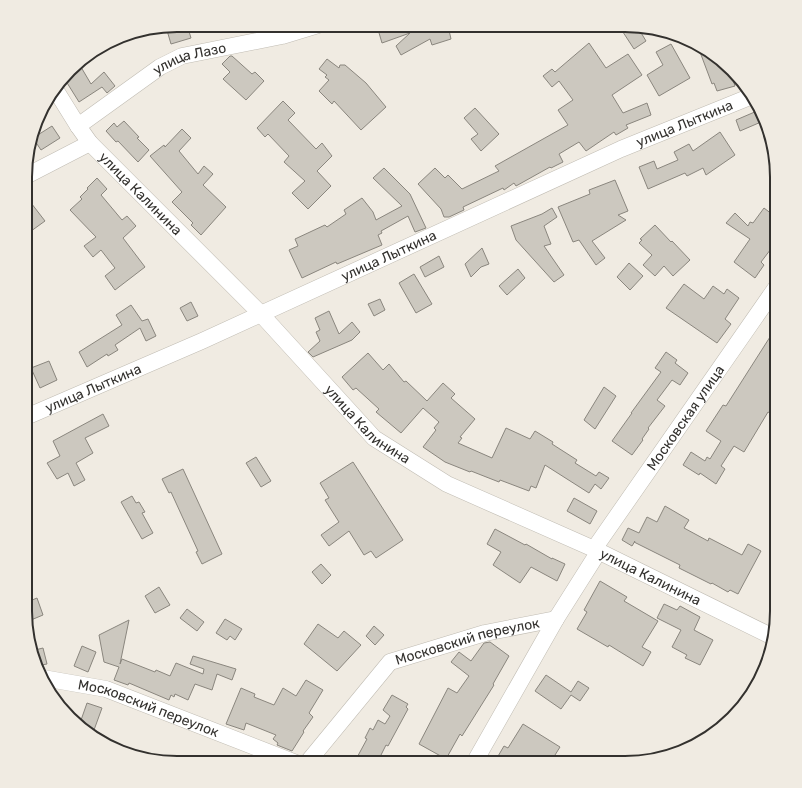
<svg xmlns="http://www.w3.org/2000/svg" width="802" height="788" font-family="Rubik,sans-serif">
<rect width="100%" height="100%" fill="#f0ebe2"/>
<!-- building -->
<path fill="#ccc8bf" stroke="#8a867e" d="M177 25H187L191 38 171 44 166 27Z
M377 26H448L451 39 432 45 430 39 401 55 396 46 410 33 382 43Z
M619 26H637L646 41 634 49Z
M589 43 606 68 628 54 642 75 612 95 623 113 647 103 651 115 626 125 628 128 616 135 614 132 586 151 579 142 559 154 563 162 551 168 550 167 516 186 514 183 504 190 503 188 463 207 464 210 449 217H444L441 209 418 184 435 168 445 178 448 175 462 189 499 171 495 166 568 125 558 110 573 100 559 81 552 87 543 76 552 69 555 72Z
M671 44 690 78 659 96 647 75 663 65 656 52Z
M697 44 701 45 730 71 735 86 717 91 714 83 712 84Z
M230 56H232L252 74 255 72 264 81 246 100 223 79 230 72 222 64Z
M327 59 339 68 340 65H345L366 83 386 107 361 130 334 101 332 104 319 91 329 80 325 77 327 75 319 69Z
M78 62 91 84 104 72 115 86 107 93 102 87 79 102 64 78Z
M283 101 295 113 288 120 316 149 322 143 332 156 317 171 331 186 308 209 292 193 305 181 284 162 289 156 268 134 265 137 257 128Z
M475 108 499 134 481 151 471 139 478 134 464 118Z
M757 111 761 122 740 131 736 120Z
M124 121 139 137 137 138 149 150 138 162 118 141 116 142 106 131 114 123 117 127Z
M52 126 60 138 41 150 33 138Z
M182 129 191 138 179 151 198 174 204 166 213 174 203 185 226 207 201 235 191 225 193 223 172 202 182 192 150 156 164 145 165 147Z
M720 132 735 155 706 175 703 168 687 176 685 173 648 189 639 167 654 161 657 169 678 160 674 152 689 144 693 151Z
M384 168 410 194 426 228 415 232 408 216 381 231 382 233 378 235 382 245 337 264 336 262 302 278 289 250 298 246 295 239 325 225 327 227 346 214 344 210 362 198 373 212 376 220 402 206 373 178Z
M97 178 107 189 101 195 122 220 127 216 136 226 123 238 145 267 115 290 105 276 115 268 101 250 93 257 84 246 96 237 70 210 82 199 80 197 88 189 87 188Z
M615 180 628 211 618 215 626 220 592 241 605 258 596 265 579 240 573 242 558 207 590 194 589 190Z
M28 199 45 221 27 234 28 212Z
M552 208 557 217 544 226 551 244 544 246 564 275 554 282 516 240 511 226 542 214Z
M764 208 777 218V241L761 262 764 265 755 278 734 262 750 239 726 223 735 213 748 226 750 222 753 223Z
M655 225 671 242 672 241 690 260 673 276 664 266 655 276 643 265 652 255 639 243 642 240 640 239Z
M482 248 489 264 481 267 471 277 465 264Z
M439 256 444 267 425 277 420 267Z
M629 263 643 276 630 290 617 277Z
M518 269 525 278 507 295 499 286Z
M414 274 432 304 416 313 399 283Z
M684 284 704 299 713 286 724 294 727 289 739 298 725 319 731 324 717 343 666 308Z
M380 299 385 310 374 316 368 304Z
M191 302 198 316 187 321 180 308Z
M131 305 142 321 148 319 156 336 146 341 140 328 115 345 118 350 108 356 107 354 87 367 79 352 122 325 116 315Z
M329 311 339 334 352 322 360 332 352 340 313 357 308 352 320 341 316 332 320 330 315 318Z
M777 326V406L772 414 768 412 744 452 734 446 721 466 725 469 716 484 700 473 699 475 683 465 691 452 705 461 707 457 710 459 721 441 706 431 723 405 726 406Z
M666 352 677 360 675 363 688 373 680 385 672 380 657 400 665 406 648 428 649 429 642 439 643 440 632 455 612 441 632 413H631L661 372 655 368Z
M368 353 383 370 389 364 404 382 406 381 427 401 443 383 455 394 451 398 475 419 460 437 462 438 458 443 492 458 506 428 530 439 535 431 553 442 552 444 577 460 575 463 596 476 599 472 609 478 601 489 595 484 589 493 545 465 536 488 531 486 529 491 500 480 499 482 471 471 470 472 445 462 423 447 436 430 434 428 439 422 423 408 401 433 376 412 379 409 356 388 353 390 342 377Z
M49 361 57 380 40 388 31 368Z
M604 387 616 396 595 429 584 420Z
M103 414 109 426 85 438 93 453 76 463 85 480 74 486 68 473 57 479 47 463 60 456 53 441Z
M256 457 271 481 261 487 246 463Z
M353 462 403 540 376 558 371 551 364 555 349 531 329 546 321 535 339 522 325 500 329 498 320 483Z
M183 469 222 554 202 564 196 552 198 551 171 492 169 493 162 479Z
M132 496 136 503 139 502 145 512 142 513 153 533 142 539 121 502Z
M574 498 597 511 590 524 567 511Z
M665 506 689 520 684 528 708 541 709 538 742 555 748 544 761 551 738 594 730 590 728 592 712 583 711 584 679 568 680 565 634 542 635 541 632 546 622 540 628 528 639 533 647 517 657 522Z
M495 529 525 545 526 544 552 559V558L565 564 557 581 531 567 520 583 493 565 501 552 487 544Z
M321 564 331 575 322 584 312 572Z
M600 581 627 597 624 601 658 621 642 647 651 652 643 666 609 645 608 647 577 629 587 612 584 610Z
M159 587 170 605 155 613 145 596Z
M37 598 43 615 31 620 25 606V603Z
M664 604 677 610 680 606 700 617 694 630 713 640 700 665 685 658 687 655 672 647 681 630 657 618Z
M187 609 204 622 197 631 180 618Z
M225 619 242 629 235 640 230 636 227 640 216 633Z
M129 620 120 664 122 659 155 672 156 670 170 676 176 663 203 674 204 669 190 664 193 656 236 669 232 680 217 674 212 690 195 684 188 700 175 694 174 697 171 695 169 700 129 683 128 685 114 680 119 667 104 662 99 635Z
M318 624 338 638 344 631 361 645 337 671 304 644Z
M374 626 384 635 375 645 366 636Z
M490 642 509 656 493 684 494 685 462 736 460 734 446 759 419 744 448 688 457 693 469 676 451 662 459 652 471 661 484 643Z
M82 646 96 652 88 672 74 666Z
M43 648 47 664 36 666 33 660 31 651Z
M546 675 571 692 578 681 589 688 580 701 571 695 561 709 535 691Z
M306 680 323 690 309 713 313 717 303 731 304 732 292 751 277 745 278 743 273 739 276 735 246 723 244 730 226 724 241 688 255 694 254 697 274 705 283 688 296 696Z
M392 695 408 704 406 707 408 709 388 746 386 745 377 763H354L367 739 365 738 370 728 373 730 378 720 385 724 390 716 383 710Z
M87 703 102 708 94 730 83 726 80 723Z
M523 724 560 747 550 763H494L504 746 508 748Z"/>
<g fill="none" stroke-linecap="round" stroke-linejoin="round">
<defs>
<g id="street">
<path id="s1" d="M55 89 78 126 90 143 260 313 374 438 447 484 594 549 773 637"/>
<path id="s2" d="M78 126 160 67 182 56 282 36 318 25"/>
<path d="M28 175 90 143"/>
<path id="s3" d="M26 417 202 341 621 149 752 96"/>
<path id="s4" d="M594 549 777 286"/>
<path id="s5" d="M43 678 106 689 296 763"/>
<path id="s6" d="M307 763 390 662 485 633 556 619"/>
<path d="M474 763 556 619 599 551"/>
</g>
</defs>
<!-- street casing -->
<use href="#street" stroke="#c0bcb3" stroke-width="17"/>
<!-- street -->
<use href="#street" stroke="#fff" stroke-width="16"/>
</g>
<g text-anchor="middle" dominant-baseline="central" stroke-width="3" stroke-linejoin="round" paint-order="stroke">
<!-- street labels -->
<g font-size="14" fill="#33312e" stroke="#f0ebe2">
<text stroke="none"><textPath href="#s2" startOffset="132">улица Лазо</textPath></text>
<text stroke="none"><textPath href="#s3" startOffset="721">улица Лыткина</textPath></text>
<text stroke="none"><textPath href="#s1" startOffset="136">улица Калинина</textPath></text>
<text stroke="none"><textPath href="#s3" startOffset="397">улица Лыткина</textPath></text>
<text stroke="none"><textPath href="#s3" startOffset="73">улица Лыткина</textPath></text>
<text stroke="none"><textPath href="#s4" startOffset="160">Московская улица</textPath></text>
<text stroke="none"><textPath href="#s1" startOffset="460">улица Калинина</textPath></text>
<text stroke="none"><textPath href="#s1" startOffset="784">улица Калинина</textPath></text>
<text stroke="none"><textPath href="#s6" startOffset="211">Московский переулок</textPath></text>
<text stroke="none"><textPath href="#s5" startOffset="110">Московский переулок</textPath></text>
</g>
</g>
<!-- crop -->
<path d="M0 0H802V788H0ZM177 32H625A145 145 0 0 1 770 177V611A145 145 0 0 1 625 756H177A145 145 0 0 1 32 611V177A145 145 0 0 1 177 32Z" fill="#f0ebe2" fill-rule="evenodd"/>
<path fill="none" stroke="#33312e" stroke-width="2" d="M177 32H625A145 145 0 0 1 770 177V611A145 145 0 0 1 625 756H177A145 145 0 0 1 32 611V177A145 145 0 0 1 177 32Z"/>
</svg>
